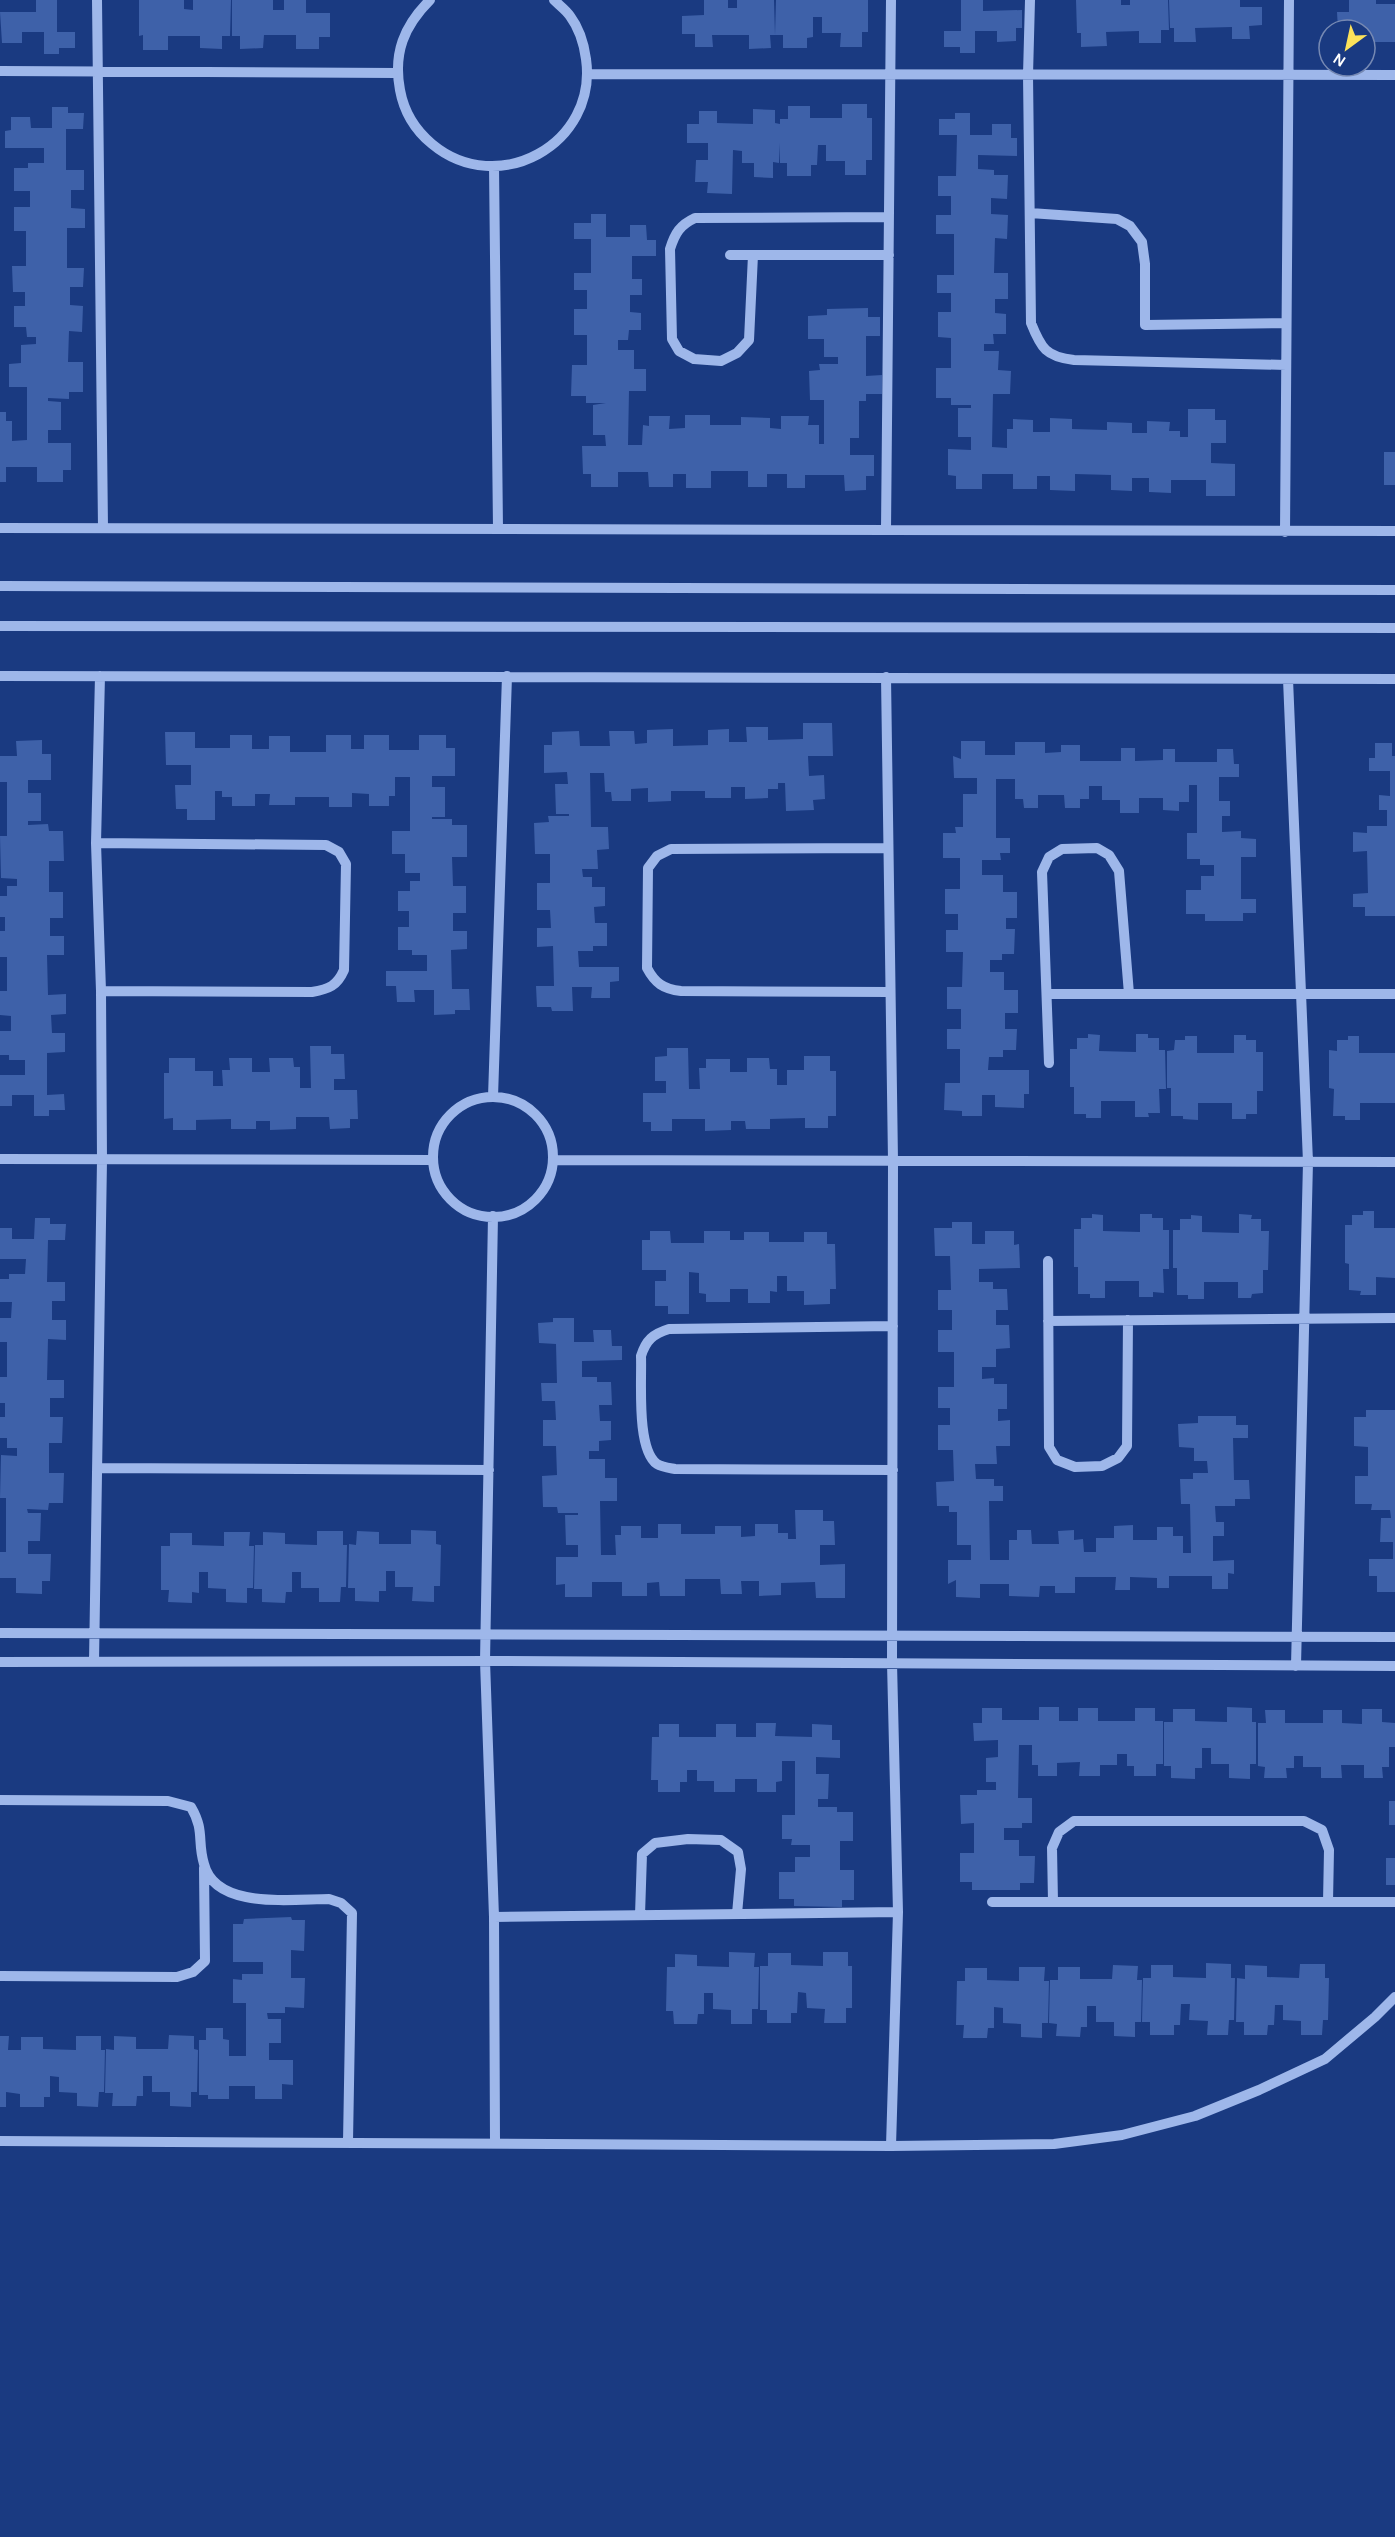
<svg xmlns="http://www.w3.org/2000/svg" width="1395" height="2537" font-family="Karla,sans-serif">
<rect width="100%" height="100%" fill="#1a3a81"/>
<!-- building -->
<path fill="#3e61a9" d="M36 0H57V32H75V48H59V54H44V32H22V43H2L0 12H36Z
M139 0H184V9L193 10V0H231L230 36H222V49L200 48V36H168V50H143V35L139 36Z
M232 0H273V10H284V0H306V13H330V37H319V49H296V35H264L263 48 240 49V36H232Z
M704 0H728V8H737V0H774L775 35H770L771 48 749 49V35H712L713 47H695V34H682V16L704 15Z
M776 0H868V32H862V47H840L841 33H822V17H813V37L807 38V48H783V35H775Z
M961 0H983V11L1022 10V28H1016V41L997 42V31H975V53H960V47H944V31H961Z
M1076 0H1121V5H1130V0H1168L1169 30H1161V43H1139V31L1106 32 1107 46 1081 47V33H1077Z
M1169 0H1240V7H1262V25L1249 26 1250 39H1232V27L1195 28 1196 42H1174V28H1170Z
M1349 0H1376V4H1395V42H1365V30H1338L1337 12H1349Z
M842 104H867V118H872V160H866V175H845V161H826V145H818L817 165H811V176H787V163H780L779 143V163L773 162V178L754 177V163H742V151L733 150 732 194 707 193 708 182H695L696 160H708V143H687V124H699V111H717V123L753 124V109L775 110V123L780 124V119H788V106H810V118H842Z
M52 107H68V113H84L83 129H66V170H84V190H71V208L85 209V228H67V268H84L83 287H70V305L83 306 82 332 69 331 68 362H83V392H69V399L48 398V401L61 402V430H48V443H71V470H63V482H37V467H6V482H0V412H6V421H12V441L27 440V387H9V364L21 363V345L36 344V337H27L26 327H14V306H25V292H13L12 266H26V231H14V207H30V191H14V168H28V163H44V148H5V131L11 130V117H30L31 128H52Z
M955 113H970V135H992V124H1011V138H1017V156L978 155V169L994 170V175H1008L1007 199 991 198V214L1008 215 1007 239 995 238 994 273H1008V299H995V313L1006 314V334H993L994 344H984V351H999L998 370 1011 371 1010 394H993L992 447 1007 448V429H1013V419L1033 420V432H1050V418L1072 419V429L1107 430V422L1132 423V433H1147V421L1170 422 1169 431H1180V437H1188V409H1215V420H1226V443H1211V463L1235 464V496H1206V480H1171V493L1149 492V478H1132V491L1111 490V475L1075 474V491L1050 490V476H1037V489H1013V474H982V489H956V476L948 475V449L971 450V437H958V408H971V405H951V398H936V368H951V338L938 337V312H951V293H937V275H954V234H936V215H951V196H938V176H956L957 135H939V119H955Z
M591 214H606V237H630V225H646L647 240H656V256H632V279H642V295H630V312L641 313V330H629L628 340H618V350H634V369H646V391H629L628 445H642L643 425 649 426V416H670L669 429 685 428V415H710V425H741V417L770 418V428L781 429V416H809L808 425H819V444H824V400H810L809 371 820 370 819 364H838V357H824V339H808V316L827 315V309L868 308V317H880V336H866V376L882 375V394H866V401H859V438H850V455H874V476H866V490L845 491 844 475H805V488H787V474H767V487H748V471H711V488H686V474H673V487H649L648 472H618V487H591V474H583L582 446H606L605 435H593V405L606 403H586V396H571L572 365H587V335H574V309H587V290H574V273H591V239H574V223H591Z
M1384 452H1395V485H1384Z
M803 723H832L833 756H808L809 776 824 775 825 799 813 800 814 810 786 811 785 783H778V789H768V798L745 799V787H731V798H705V791H671V801L648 802V788L631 789V801H612L611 792H605L604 773H590L591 827H608L609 849 597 850 598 869H582L583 877H592V887H605V906L594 907 595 923H607V946H593V951H578L579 967H619V981L610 982V998H591L592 987H572L573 1011H552L551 1007H537L536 986H554L553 946 537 947V928H551L550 910H537V883H550V854H535L534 823 549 822 548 816H569V814H556L555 784H568L567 772 544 773V745H552V732L579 731 580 746H610L609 731H634L635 744 647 743V730L673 729V746L708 745V730L729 729V742H747L746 727H768V740L803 739Z
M165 732H195V748H230V735H252V749H269V736H290V752H326V735H351V749H364V735H389V750H419V735H446V748H455V776H432V787H445V817H432V819H452V825H467V857H452L453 886H466V913H453V931H467V949L451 950 452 989H469L470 1010H455V1014L434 1015V990H414L415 1002H397L396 986H386V971H427V955H412V950H398V927H409V911H398V891H410V881H420V873H405V854H392V831H410V777H395V796H389V806H369V794L352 793V807H329V797H295V805H269L270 794H255V806H232V797H222V791H215V820H187V809H176L175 785H191V765H166Z
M42 740V754H51V780H28V793H41V821H28V825L48 824 49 831H63L64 861H49V892H63V918H50V936H64V955H47L48 995 66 994V1014L51 1015 52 1033H65V1052L47 1053V1095L64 1094 65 1110H49V1116H34V1095H12V1106H0V1075H25V1060H9V1055H0V1031H11V1016L0 1015V991H7V957H0V931H5V917H0V896H7V886H17V879L1 878 0 836H7V782H0V756H17L16 741Z
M961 741H985V755H1015V742H1045V753L1061 752V745H1080V761H1121V748H1135V761L1163 760V749H1175V762H1217V749H1233L1234 764H1239V777H1219V801H1230V816H1222V832L1241 831V838L1256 839V857H1241V899H1256V913H1243V921H1205V914H1186V890H1201V876H1214V865H1200V859H1187V833H1197V785H1189V802H1179V811L1163 810V798H1139V813H1120V800H1102V786H1089V799H1080V808H1065L1064 795H1038V808H1024L1023 799H1015V779H996V838H1010V853H1000L1001 860H982V875H1003V892H1017V918H1006V929H1015L1014 954H1002V960H990V972H1004V990H1018V1013H1005V1029H1017L1016 1050H1003V1057H989L988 1070H1029V1094H1024V1108L995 1107V1095H982V1116H962V1111L944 1110 945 1083H960V1049H947V1029H961V1009H947V987H962L963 952H946V930H958V914H945V889H960V858H943V833H956L955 827H963V794H977V778H954L953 756 961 759Z
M1375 743H1392V756H1395V916H1365V907H1353V894L1368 893 1367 851 1353 852V832L1367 833V826H1387V810H1379V795L1390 796V771H1369V758H1375Z
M1088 1034 1100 1035 1099 1051 1136 1052V1034H1148V1038H1159V1050H1165L1166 1089H1159L1160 1113H1148L1149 1117H1135V1101H1101V1118H1086V1114H1074V1087H1070V1049H1077V1038H1088Z
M1234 1035H1246V1040H1256V1052H1263V1091H1257V1114H1246V1119H1232V1103H1198V1120L1183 1119V1116H1171V1088H1167V1051L1174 1050 1175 1040H1185V1036H1197V1053H1234Z
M1348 1036H1359V1053H1395V1103H1360V1120H1345V1116H1333L1334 1089 1329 1088V1050L1337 1051V1040H1348Z
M310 1046H331V1054H344L345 1079H334V1090H357L358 1119H350V1128L330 1129 329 1117H296V1129L270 1130V1121H256V1129H231V1119L196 1120V1130H173V1118L164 1119V1073H169V1058H195V1071H213V1086H223L222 1070H230L229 1058H252V1072H270L269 1058H293L294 1067H300V1088H311Z
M667 1048H688L689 1089H700L699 1068H706V1059H730V1072H747V1058H769L770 1069H777V1085H787V1070H804V1056H830V1071H836V1116H828V1128H805V1118L770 1119V1129H746L745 1121H731V1130L705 1131V1119H672V1131H651V1122H643V1093H666V1081H655V1057L667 1056Z
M1363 1211H1374V1228H1395V1278L1376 1277V1295H1360L1361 1291 1349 1290V1264L1345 1263V1225H1352V1215H1363Z
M1092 1214 1103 1215V1231L1140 1232V1214H1152V1218H1163V1230H1169V1269H1163L1164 1293 1153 1292V1297H1139V1281H1105V1298H1090V1294H1078V1267H1074V1229H1081V1218H1092Z
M1239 1214 1252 1215 1251 1219H1261V1231H1269L1268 1270H1263V1293L1252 1294 1251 1298H1238V1282H1204V1299H1188V1295H1177V1268H1173V1230H1180V1219H1191V1215L1202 1216V1232L1239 1233Z
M35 1218H50V1224H66L65 1240H48L47 1282H65V1301H52V1320H66V1340L48 1339 47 1380H64V1398H50V1417H63L62 1443H49V1473H64L63 1503H49L48 1510 27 1509 28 1513H41L40 1541H28V1554H51L50 1581H42V1594L16 1593V1578H0V1552H6V1498H0L1 1455 17 1456V1448H7V1438H0V1417H5V1403H0V1377H7V1342H0V1318H11L12 1302H0V1279H9V1274H25L26 1259H0V1228H12V1239H34Z
M952 1222H972V1244H985V1231H1014V1245L1019 1244 1020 1268 979 1269V1282H993V1289H1007L1008 1310H996V1325H1009L1010 1348 996 1349V1367H982V1379L994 1378V1384H1007V1409H998V1421L1010 1420V1446H996L997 1464H975L976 1479H994V1486H1003V1501H989L990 1560H1009V1540H1017V1530H1031L1032 1544H1059L1058 1531 1074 1530V1540L1083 1539 1084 1552H1096V1538H1114V1526L1133 1525V1540H1157V1527H1173V1536H1183V1553H1191L1190 1504H1181L1180 1479H1193V1473H1208L1207 1461H1194V1448L1179 1447 1178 1424 1198 1423V1416H1236V1425H1248V1438H1233L1234 1480H1249L1250 1499H1235V1506H1215L1216 1522H1224V1536H1213V1561L1234 1560V1574L1228 1573V1589H1212V1576H1169V1588H1157V1578L1130 1577V1590H1115L1116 1577H1075V1593H1055V1586H1040L1039 1597 1009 1596V1584H980V1598L956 1597V1580L948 1584V1560H971V1545H957V1512H949V1506H937L936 1482 954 1481 953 1450H938V1425H950V1408H938V1387H954V1352H938V1330H952V1310H938V1290H951L950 1256H935L934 1228H952Z
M650 1231H670L671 1243H704V1231H730V1240H744V1232H769V1242H804V1232H827V1244H835L836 1289H830V1304L804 1305V1291H787V1276H777V1292L770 1291V1303H748V1289H730V1302H706V1294L699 1293V1273L689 1272V1314H668V1306H655V1281H666V1270H642V1240H650Z
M553 1318H574V1342H594L593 1330H611L612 1346H622V1360L582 1361V1377H597V1382H611L612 1405H599L600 1421H611V1440L599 1441V1451H589V1459H605V1478H617V1501H600L601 1555H616L615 1535H621V1526H641V1538H658V1524H681V1534H715V1526H741V1537L755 1536V1524H778V1533H788V1539H796L795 1510H823V1521H834L835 1545H820V1565L845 1564V1598H816L815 1582 781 1583V1595L759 1596V1581H741L742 1594H721L720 1579H685V1596H660L659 1582 647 1583V1596H622V1582H592V1597H565V1584L556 1585V1557H578V1545H566L565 1515H578V1513H558L557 1507H543L542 1476 557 1475 556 1446H543V1420H556L555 1401H542L541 1383H557L556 1344 539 1343 538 1323 553 1322Z
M1366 1410H1395V1592H1377V1576H1369V1559H1393V1542H1380L1381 1518H1391L1390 1510H1371L1372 1504H1355V1476H1368V1447L1354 1446V1417H1366Z
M411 1530 436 1531V1544L441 1545 440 1586H434V1602L412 1601 413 1587H395V1571H386V1591H379V1602L355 1601V1588H348L349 1544 356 1545 357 1531 379 1532V1544H411Z
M317 1531H343V1545H347L346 1587H341L340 1602H319V1588H301V1572H292V1592H286L285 1603 262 1602V1589H254L255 1545H263V1532L285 1533V1544L317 1545Z
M224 1532H250L249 1546H254L253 1588H247V1603L226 1602V1589L208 1588V1572H199V1593L192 1592V1603L168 1602 169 1590H161V1546H170V1533H192V1545L224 1546Z
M1039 1707H1059V1721H1078V1708H1098V1721H1135V1708H1155V1721H1163V1764H1156V1776H1134V1766H1127V1754H1117V1765H1100V1776H1079L1080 1762 1057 1763V1776H1038V1765H1032V1745H1019L1018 1798H1032V1823H1022V1828H1004V1840H1019V1856H1035L1034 1883H1020V1890H972V1882H960V1853H974V1823L961 1824 960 1795H977V1790H996V1782H986V1758L998 1757V1740L974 1741 973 1723H982V1708H1002V1720H1039Z
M1227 1707 1252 1708V1722H1256V1764H1250V1779L1229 1778V1764H1211V1748H1202V1768H1195V1779L1171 1778V1766H1164V1722H1173V1709H1195V1721L1227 1722Z
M1362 1709H1382V1722L1395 1723V1747H1389V1767H1382L1383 1778H1364V1765H1341L1342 1778H1321V1767H1303V1756H1294V1768H1286L1287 1778H1264L1265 1767 1258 1766V1723H1266L1265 1710H1285V1723H1323V1710H1342V1723L1362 1724Z
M756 1723H776L775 1736 812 1737V1724L832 1725V1740H840V1758L816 1757V1774H829L828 1799H818V1807H837V1812H853V1841H840V1870H854V1900H842V1907L794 1906V1899H779V1872H795V1857H810V1845H791L792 1839H782V1815H795V1761H782V1781L776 1782V1792H757V1779H735V1792H714V1781H697V1770H687V1782H680V1792H658V1780H651L652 1737H659V1724H679V1737H716V1724H736V1737H756Z
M1389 1801H1395V1825H1389Z
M1386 1858H1395V1885H1386Z
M291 1917 292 1920H305L304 1951 291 1950V1978H305L304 2008 285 2007V2013H267L268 2019H281V2043H269V2060H293V2085L282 2084V2099H255V2086H229V2099H208V2095H199V2040H206V2028H223V2039L229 2040V2056H246V2003H233V1979L242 1980V1974H263V1962H233V1924H243L244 1919Z
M729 1952 755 1953 754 1967H759L758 2009H752V2024H731V2010L713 2009V1993H704V2014H698L697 2024H674L673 2011H666L667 1967H675V1954L697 1955V1966L729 1967Z
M823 1952H848V1966H852V2008H846V2023H824L825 2009 807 2008 806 1993 798 1992 797 2013H791V2023H767V2010H760V1966H768V1953H791V1965L823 1966Z
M1206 1963 1231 1964V1978H1235L1234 2020H1229L1228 2035H1207L1208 2021 1189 2020 1190 2004H1181L1180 2025H1174V2035H1150V2022H1142L1143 1978H1151V1965H1173V1977L1206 1978Z
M1300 1964H1325V1978H1329L1328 2020H1323L1322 2035H1301V2021L1283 2020V2005H1275L1274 2025H1268L1267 2035H1244V2022H1236L1237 1978 1245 1979V1965L1267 1966V1977L1299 1978Z
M1113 1965 1138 1966 1137 1980H1142L1141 2022H1135V2037L1114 2036V2022H1096V2006H1087V2027H1081L1080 2037 1056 2036 1057 2024 1049 2023 1050 1980H1058V1967H1080V1979H1112Z
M1019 1967H1045L1044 1981H1049L1048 2023H1042V2038L1021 2037V2024L1003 2023V2008L994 2007V2028H988L987 2038H963L964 2025H956L957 1981H965V1968H987V1980L1019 1981Z
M169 2035 194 2036V2049L198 2050 197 2092H191V2107L170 2106V2092H152V2076H143V2096H137L136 2106H112L113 2093H105L106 2049 114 2050V2036L136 2037V2049H168Z
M0 2036H9L8 2050H21V2037H43V2049L76 2050V2036H101V2050H105L104 2092H99L98 2107 77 2106V2093L59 2092V2077L50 2076V2097H44V2107H20V2094L6 2092V2107H0Z"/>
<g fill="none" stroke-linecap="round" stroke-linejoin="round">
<!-- minor -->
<path stroke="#9eb7ea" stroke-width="10" d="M97 0 103 528
M430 0C404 26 393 53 400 90 404 112 415 130 432 144 498 199 598 144 586 59 584 44 579 28 570 16 566 10 559 5 554 0
M1030 0 1028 75 1031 323C1041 348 1046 357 1074 360L1286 365
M0 71 397 73
M588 74 1395 75
M494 166 498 529
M1030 213 1117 219 1130 226 1142 242 1145 264V325L1286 323
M730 255H889
M753 255 749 340 737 353 721 361 694 359 679 351 672 339 670 249C675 233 680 225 695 218L889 217
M0 528 1395 531
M886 530 891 0
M1285 532 1289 0
M0 586 1395 590
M0 626 1395 628
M0 676 1395 679
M886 677 893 1161 892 1663 898 1912 891 2146
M1288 679 1308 1162 1296 1666
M96 843 326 845 339 852 346 864 344 970C337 986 329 989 312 992L101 991
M888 848 671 849 657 856 648 868 647 968C655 983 663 989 681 991L890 992
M1047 994H1395
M1049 1063 1042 872 1049 857 1062 849 1097 848 1109 855 1119 871 1129 994
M493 1097 507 676
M433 1157a60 60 0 1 1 120 0a60 60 0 1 1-120 0Z
M0 1159 433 1160
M553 1160 1395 1162
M493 1216 485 1661 494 1917 495 2142
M1048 1261 1049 1447 1057 1460 1075 1467 1102 1466 1118 1458 1127 1446 1128 1320
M1048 1321 1395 1318
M98 1468 489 1470
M893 1470 675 1469C670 1468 662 1467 657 1464 636 1449 642 1381 641 1356 646 1340 653 1334 669 1329L893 1326
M0 1633 1395 1637
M0 1662 492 1661 1395 1666
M94 1662 102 1160 101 991 96 843 100 676
M0 1800 168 1801 191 1807C205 1831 197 1841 204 1864 215 1910 293 1899 329 1899L341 1903 352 1913 348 2142
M992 1902H1395
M1053 1902 1052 1848 1059 1832 1074 1821H1304L1322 1830 1329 1850 1328 1902
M640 1915 642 1854 655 1843 688 1839 721 1840 738 1852 741 1869 737 1914
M494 1917 898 1912
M0 1976 177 1977 193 1972 205 1961 204 1868
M0 2141 891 2146 1054 2144 1122 2135 1195 2116 1259 2090 1325 2059 1375 2017 1395 1997"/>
</g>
<!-- north arrow -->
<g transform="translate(1347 48) rotate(213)"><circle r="28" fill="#1a3a81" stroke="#7689b3" stroke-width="1.5"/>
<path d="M0-4.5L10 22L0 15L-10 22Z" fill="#fce25a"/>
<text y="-9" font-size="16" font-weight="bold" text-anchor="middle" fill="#ffffff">N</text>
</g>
</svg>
